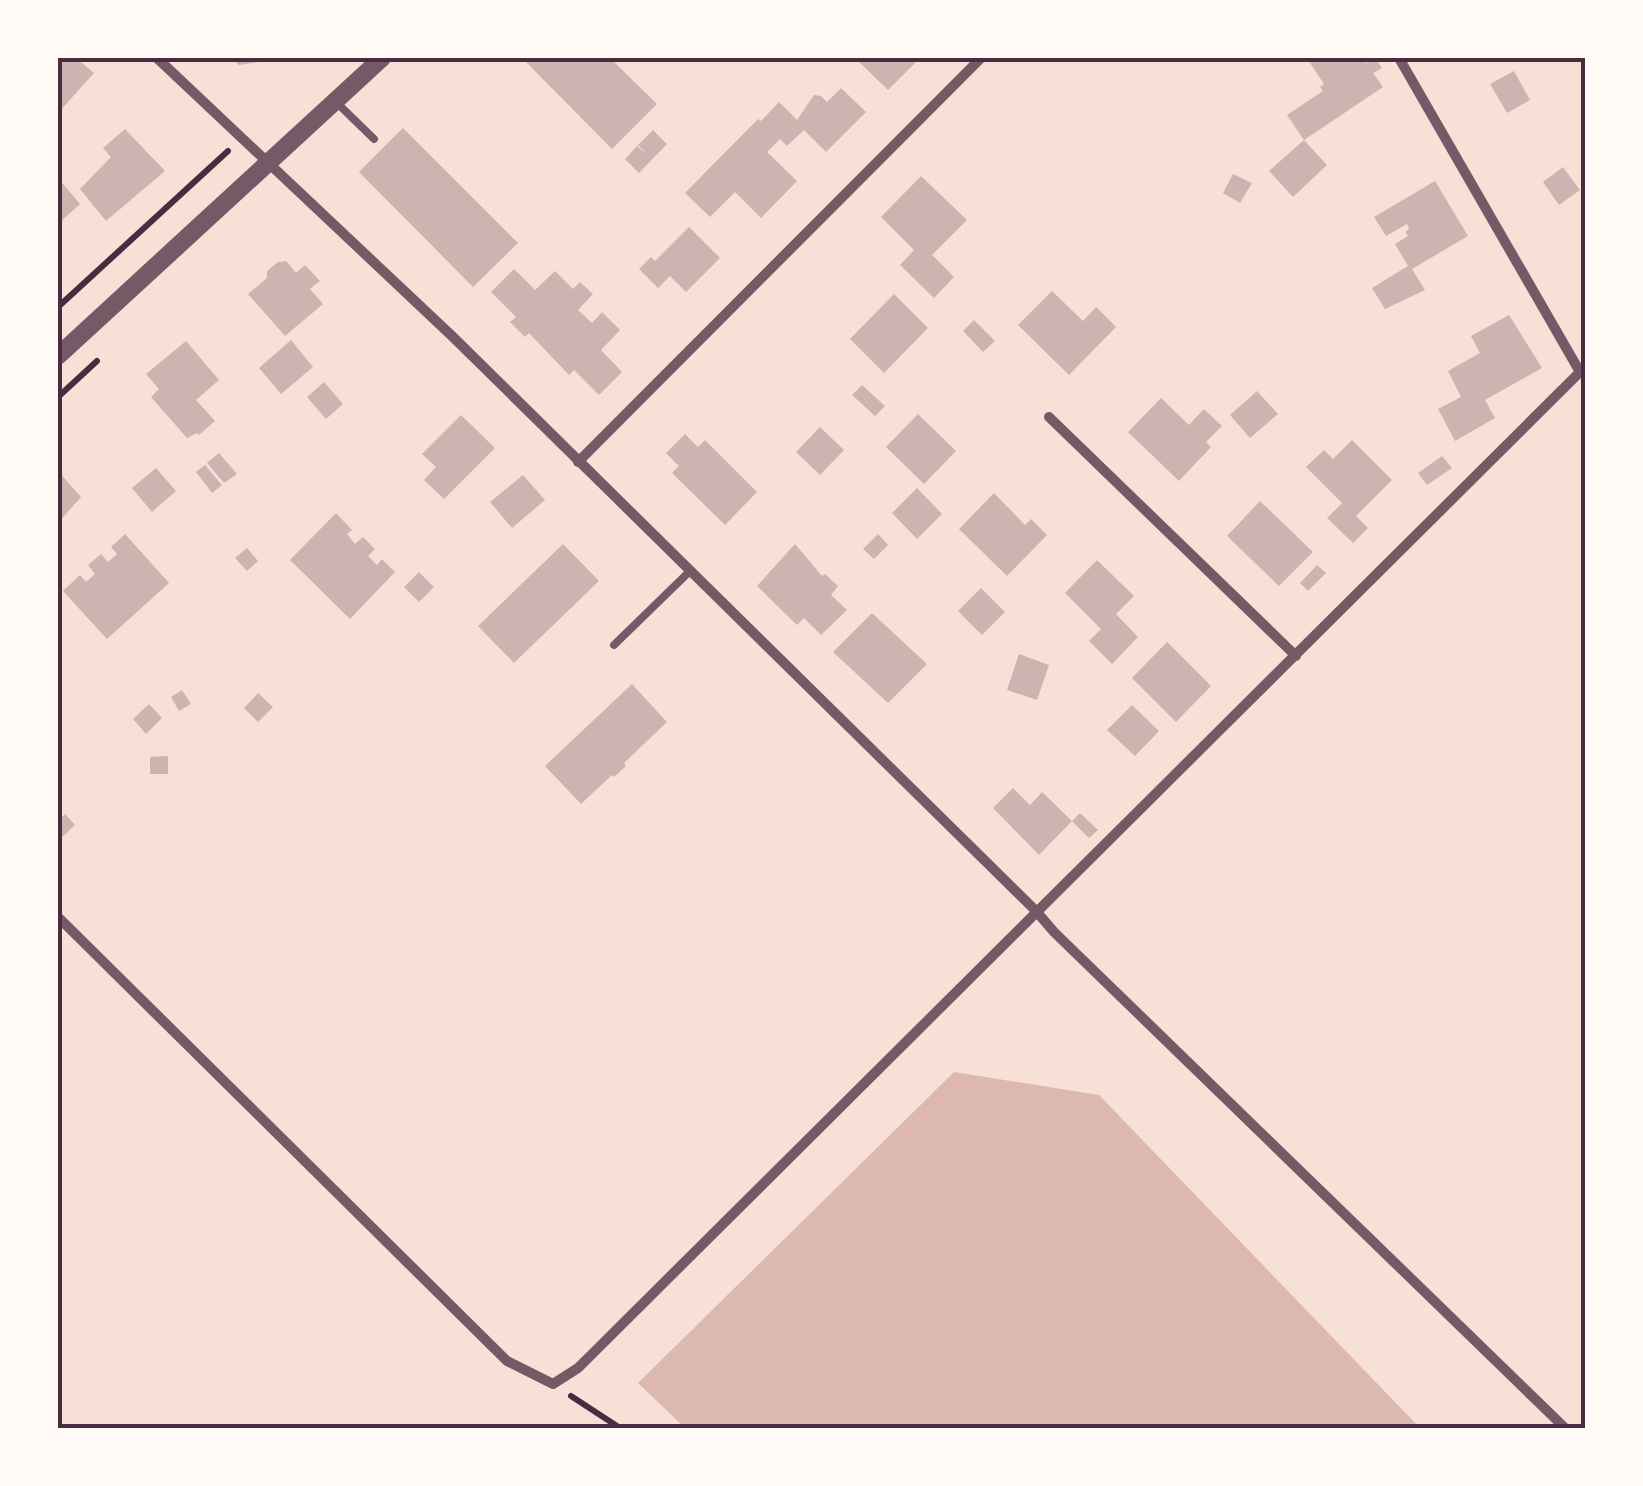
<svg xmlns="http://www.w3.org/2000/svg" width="1643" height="1486" font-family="Montserrat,sans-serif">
<rect width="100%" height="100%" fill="#f7e1d7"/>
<!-- water -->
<path fill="#dcb8b0" d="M954 1072 1099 1095 1420 1428H685L638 1383Z"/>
<!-- building -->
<path fill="#ccb4b1" d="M58 58H76L94 73 58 113Z
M231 58H272V60L239 65Z
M522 58H610L657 104 612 149Z
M855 58H920L888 90Z
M1311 58H1363L1366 63 1375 58 1382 68 1373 73 1383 87 1304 140 1287 115 1323 91 1320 87 1324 84 1308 60Z
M1514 71 1530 100 1507 113 1490 84Z
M841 88 866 112 826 152 804 130 787 146 780 139 767 152 797 181 761 218 735 192 710 217 685 193 758 119 761 121 779 102 797 120 814 95 821 96 827 102Z
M403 128 518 243 473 287 359 172Z
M125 129 165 171 106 221 80 189 111 157 103 148Z
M653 130 667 144 639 173 625 159 637 146 648 155 638 145Z
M1304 140 1327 165 1293 197 1269 171Z
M1563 167 1580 190 1559 205 1543 182Z
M1233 174 1252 183 1240 203 1223 193Z
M921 176 967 220 932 255 954 277 934 298 900 265 914 250 881 217Z
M58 178 80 204 58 224Z
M1435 181 1468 236 1412 269 1425 290 1385 309 1372 288 1408 266 1395 244 1408 236 1405 232 1409 229 1407 224 1386 236 1374 217Z
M689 227 720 258 686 292 670 276 658 288 639 269 651 257 655 261Z
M286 261 296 273 305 265 320 281 310 289 323 304 285 336 248 294 267 278V271L278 262Z
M514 269 535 290 555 271 573 289 580 282 593 294 578 310 592 323 602 312 620 330 601 350 622 372 599 395 574 370 569 375 529 333 525 337 510 322 516 317 491 292Z
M1052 291 1083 321 1096 307 1116 327 1069 375 1018 325Z
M894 294 928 328 884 373 850 339Z
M1509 315 1542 368 1485 400 1495 418 1455 441 1438 409 1461 397 1448 371 1480 353 1471 336Z
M974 320 995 341 983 352 963 331Z
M291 340 313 367 281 394 259 368Z
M186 341 219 380 196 400 215 421 199 435 197 433 187 438 151 397 159 389 146 374Z
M324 382 343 404 326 419 307 397Z
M862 385 885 406 875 416 852 395Z
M1257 391 1278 414 1250 438 1230 415Z
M1161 398 1189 425 1204 409 1222 426 1206 442 1211 447 1179 481 1128 432Z
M918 414 956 451 924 484 886 447Z
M461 415 495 448 444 499 424 480 436 467 422 454Z
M820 427 844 450 820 475 796 452Z
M685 434 698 447 705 440 757 492 725 525 672 473 679 466 666 453Z
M1352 440 1392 480 1356 516 1368 528 1353 543 1327 518 1342 503 1306 467 1324 450 1333 459Z
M219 453 237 474 224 483 207 463Z
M1442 456 1452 468 1427 485 1418 473Z
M205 465 222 485 212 493 196 472Z
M156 468 176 491 152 512 132 488Z
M58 471 81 497 58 523Z
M523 475 545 500 512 528 490 502Z
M917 488 942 514 917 539 892 513Z
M994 493 1025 525 1031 519 1047 535 1007 576 959 529Z
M1260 501 1313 552 1279 586 1227 536Z
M336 513 352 530 347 534 355 544 363 537 375 549 368 556 377 565 382 559 395 572 350 619 290 560Z
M125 534 169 583 107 639 63 591 80 575 86 582 95 574 88 565 101 554 108 562 117 554 111 547Z
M878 534 888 545 874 559 863 549Z
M563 544 599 581 514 663 478 626Z
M795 544 822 576 825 574 838 586 831 595 847 610 821 635 804 618 797 625 757 586Z
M247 548 258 561 247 571 235 558Z
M1097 560 1134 596 1116 614 1138 637 1112 664 1089 641 1101 629 1065 593Z
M1317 565 1326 573 1308 591 1300 583Z
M419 572 434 587 419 602 404 587Z
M981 588 1005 612 982 635 958 611Z
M872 613 927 664 888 703 833 652Z
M1167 642 1211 686 1176 722 1132 678Z
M1019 654 1049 665 1037 700 1007 690Z
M632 684 667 722 624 763 626 766 614 777 612 775 581 804 545 766Z
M182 690 191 704 179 711 171 697Z
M258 693 273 707 258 722 244 708Z
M149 704 162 718 146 734 133 719Z
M1132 705 1159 731 1135 756 1107 730Z
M168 756V774H150V757Z
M1013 788 1030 805 1042 792 1072 821 1039 855 993 808Z
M1080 813 1098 830 1089 838 1072 821Z
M65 814 75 825 58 841V821Z"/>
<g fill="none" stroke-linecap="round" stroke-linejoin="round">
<!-- path -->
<path stroke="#4a2c40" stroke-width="6" d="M58 307 228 151
M58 397 97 361
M571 1396 620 1428"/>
<!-- service -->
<path stroke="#755966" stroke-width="8" d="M335 101 374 139
M614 645 690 571"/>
<!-- minor -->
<path stroke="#755966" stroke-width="10" d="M157 58 452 336 1036 911 1054 932 1565 1428
M1049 417 1296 656
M578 462 981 58
M58 917 507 1361 553 1384 578 1368 1580 372 1399 58"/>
<!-- tertiary -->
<path stroke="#755966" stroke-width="18" d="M58 356 382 58"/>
</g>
<!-- border -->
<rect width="1643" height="1486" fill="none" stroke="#fffaf5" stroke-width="120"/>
<rect x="60" y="60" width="1523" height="1366" fill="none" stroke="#4a2c40" stroke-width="4"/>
</svg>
